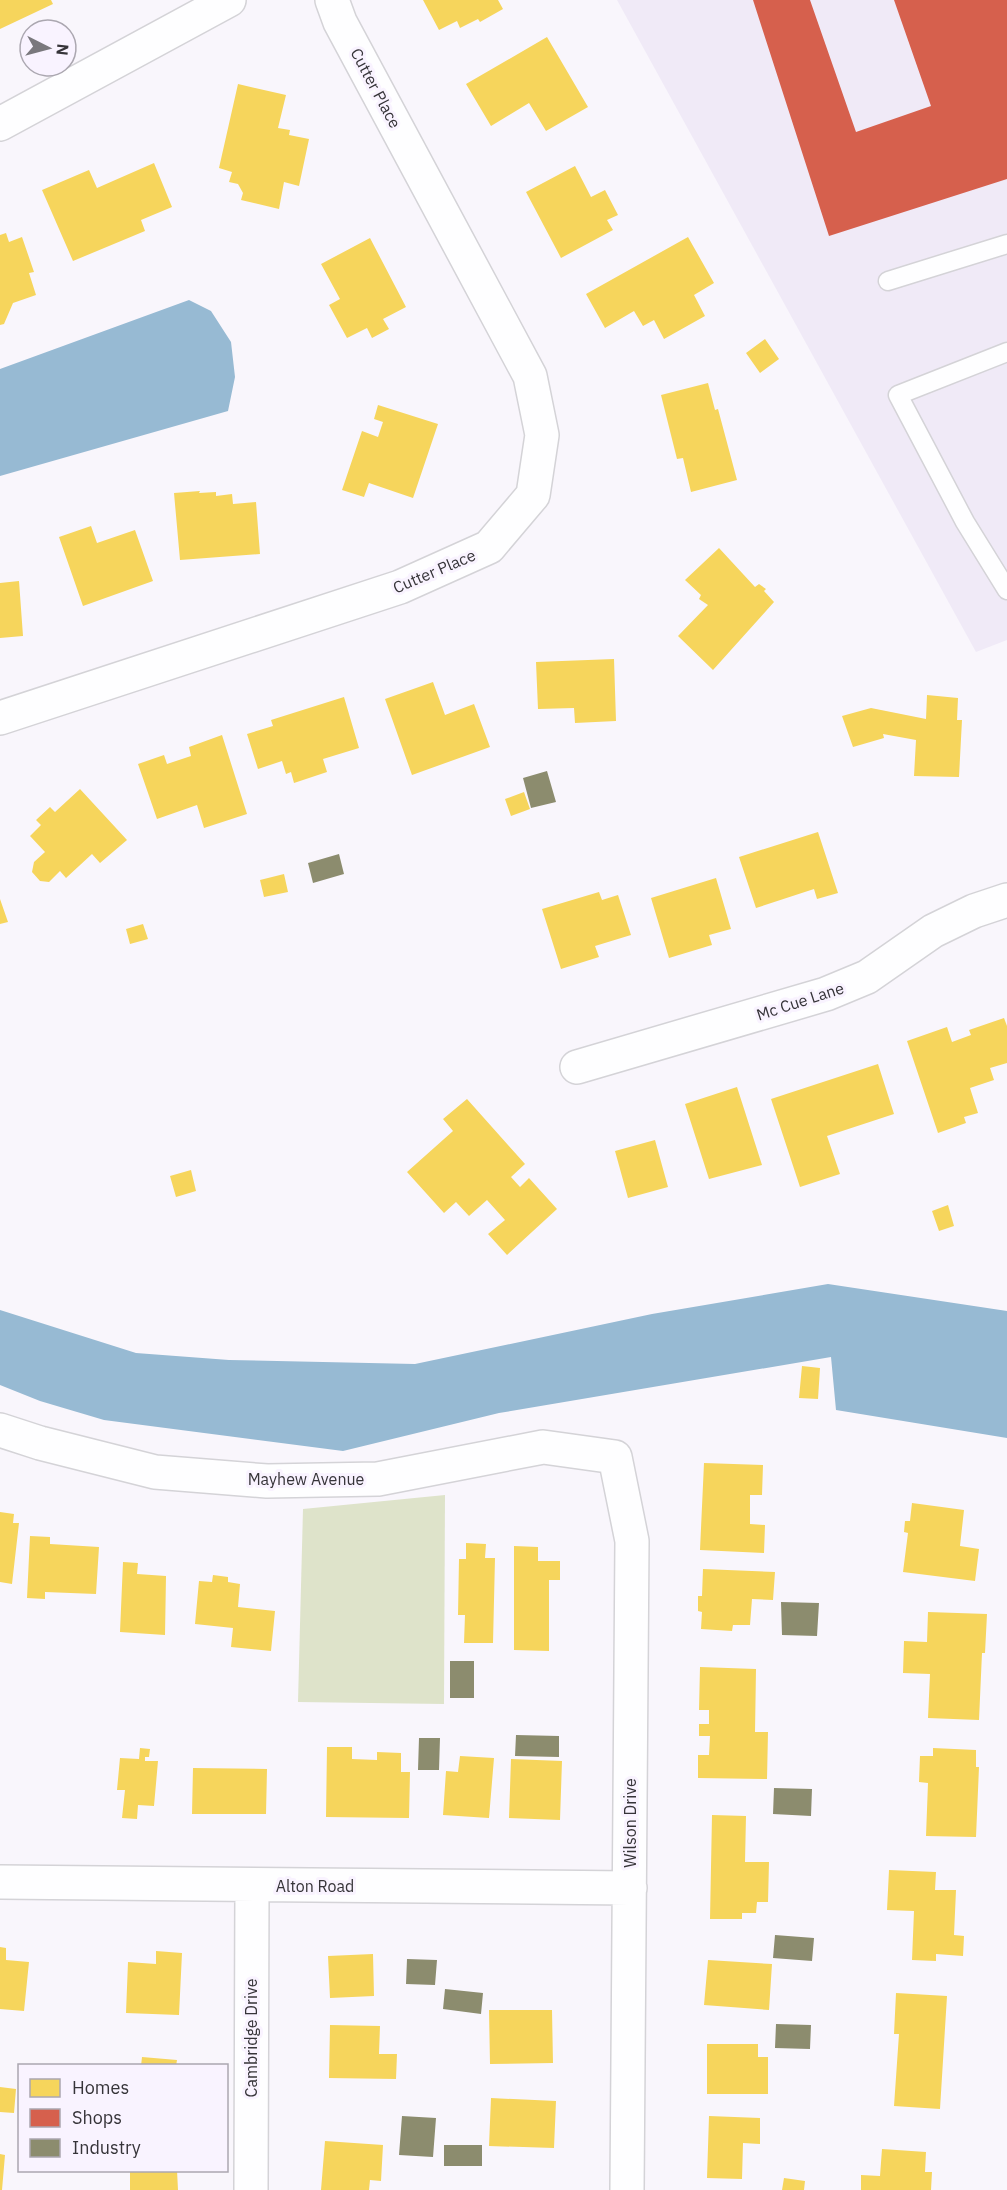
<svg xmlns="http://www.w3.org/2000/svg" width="1007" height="2190" font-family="'IBM Plex Sans',sans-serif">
<rect width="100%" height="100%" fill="#f9f6fc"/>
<!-- built -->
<path fill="#f0eaf7" d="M617 0H1007V640L976 652Z"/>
<!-- green -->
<path fill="#dee3ca" d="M445 1495 444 1704 298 1702 303 1509Z"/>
<!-- water -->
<path fill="#97bad3" d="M189 300 211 311 231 342 235 377 228 411 0 476V369Z
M828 1284 1007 1311V1438L836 1410 831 1357 499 1413 343 1451 104 1420 40 1401 0 1385V1310L136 1353 229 1360 415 1364 652 1314Z"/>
<!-- homes -->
<path fill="#f6d55c" d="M0 0H51L53 4 0 29Z
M423 0H498L503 9 480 22 478 19 460 28 457 21 439 30Z
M547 37 588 107 546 131 529 103 491 126 466 84Z
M238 84 286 95 278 128 290 130 289 135 309 139 299 186 284 182 279 209 241 200 243 193 238 184 229 182 232 172 219 168Z
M154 163 172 207 141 220 145 231 73 261 42 190 89 170 97 188Z
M575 166 591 197 605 190 618 215 607 220 613 230 561 258 526 192Z
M6 233 9 242 22 237 34 272 29 273 36 295 13 303 4 324 0 325V235Z
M688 237 714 283 694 295 705 316 664 339 654 320 643 326 634 311 605 328 586 294Z
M370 238 406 307 383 319 389 329 372 338 367 328 347 338 329 305 340 299 321 264Z
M765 339 779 359 760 373 746 353Z
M708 383 715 410 718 409 737 480 691 492 683 458 677 459 661 395Z
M378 405 438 424 413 498 369 483 364 497 342 490 362 431 378 437 383 422 374 419Z
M200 491 199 493 216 492V496L232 494 233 504 256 502 260 554 180 560 174 493Z
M91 526 97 543 135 530 153 581 83 606 59 537Z
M719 548 755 587 759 584 766 589 764 591 774 602 713 670 678 636 708 605 699 599 701 595 685 580Z
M19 581 23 636 0 638V583Z
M614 659 616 721 575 723 574 708 538 709 536 662Z
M433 682 445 715 474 704 490 747 412 775 385 699Z
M927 695 958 698 957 720H962L959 777 914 776 916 740 883 734 884 738 853 747 842 716 871 708 926 719Z
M344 697 359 748 323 759 327 772 294 783 291 772 286 774 282 761 258 769 247 734 273 726 271 720Z
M222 735 247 814 204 828 197 805 157 819 138 764 164 755 167 764 191 756 189 747Z
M80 789 127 840 100 863 92 854 66 878 60 871 49 882 40 881 32 872 34 862 45 852 30 836 41 825 36 820 50 807 55 812Z
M524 792 530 809 511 816 505 799Z
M818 832 838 893 817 899 814 889 756 908 739 857Z
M284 874 288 892 264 897 260 880Z
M716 878 731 929 709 935 712 945 669 958 651 898Z
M599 892 602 900 618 895 631 935 595 946 599 957 561 969 542 909Z
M0 899 8 922 0 924Z
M143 924 148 939 130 944 126 929Z
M1004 1018 1007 1026V1063L990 1068 994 1080 970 1088 978 1113 964 1117 966 1123 938 1133 907 1041 947 1027 952 1042 971 1035 969 1030Z
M878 1064 894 1114 827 1136 840 1174 800 1187 771 1099Z
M737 1087 762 1165 709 1179 685 1104Z
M467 1099 525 1164 511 1177 520 1187 529 1178 557 1209 507 1255 488 1234 505 1220 487 1200 469 1216 456 1202 444 1213 407 1172 453 1131 443 1119Z
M655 1140 668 1187 628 1198 615 1151Z
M191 1170 196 1191 176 1197 170 1176Z
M948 1205 954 1226 939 1231 932 1211Z
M802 1366 820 1368 818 1399 799 1398Z
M704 1463 763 1465 762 1495H750V1524L765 1525 764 1553 700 1550Z
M912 1503 964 1510 960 1546 979 1549 975 1581 903 1572 908 1533 904 1532 905 1521H910Z
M0 1512 14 1514 13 1523H19L12 1584 0 1582Z
M30 1536 50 1537V1544L99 1547 96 1594 45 1592V1599L27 1598Z
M466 1543 486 1544 485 1558H495L493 1643H464L465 1615H458L459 1559H466Z
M514 1546 538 1547V1561H560V1580H549V1651L514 1650Z
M123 1562 138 1563 137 1574 166 1576 165 1635 120 1632Z
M703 1569 775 1572 773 1600 752 1599 750 1625H733L732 1631 701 1629 702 1612 698 1611V1596H702Z
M213 1575 228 1577V1582L240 1584 238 1607 275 1611 271 1651 231 1647 233 1628 195 1624 199 1581 212 1582Z
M928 1612 987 1614 985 1653H982L979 1720 928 1718 930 1674 903 1673 904 1641 927 1642Z
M700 1667 756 1669 755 1732H768L767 1779 698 1778V1755H709L710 1736H699V1724H709V1710H699Z
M327 1747H352V1759L377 1760V1752L401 1753V1772H410L409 1818 326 1817Z
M140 1748 150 1749 149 1757H145V1761H158L154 1806 138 1805 137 1819 122 1818 125 1790H117L120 1758 139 1759Z
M933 1748 976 1750V1767H979L976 1837 926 1836 928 1783 919 1782 920 1756H933Z
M460 1756 494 1758 489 1818 443 1815 446 1771 458 1772Z
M511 1759 562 1761 560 1820 509 1818Z
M193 1768 267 1769 266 1814H192Z
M712 1815 746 1816 745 1862H769L768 1902H757L756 1913H742V1919H710Z
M889 1870 936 1872 935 1890H956L954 1935 964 1936 963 1956 936 1954V1961L912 1960 914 1911 887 1910Z
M0 1947 6 1948V1960L29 1962 24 2011 0 2009Z
M156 1951 182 1953 179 2015 126 2013 128 1962 156 1964Z
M373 1954 374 1996 330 1998 328 1956Z
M708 1960 772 1964 769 2010 704 2005Z
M896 1993 947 1996 940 2109 894 2106 899 2034H894Z
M489 2010H552L553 2063 490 2064Z
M330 2025 380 2026 379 2054H397L396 2079 329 2078Z
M707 2044H758V2057H768V2094H707Z
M142 2057 177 2060 176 2066H141Z
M0 2087 16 2089 14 2113 0 2112Z
M491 2098 556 2101 554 2148 489 2146Z
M709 2116 760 2118V2144L743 2143 742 2179 707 2178Z
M325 2141 383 2145 381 2181 370 2180 369 2190H321Z
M882 2149 926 2152 925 2172H932L931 2190H861V2175L880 2176Z
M0 2154 5 2155 2 2190H0Z
M130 2170H177L178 2190H130Z
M784 2178 805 2181 804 2190H782Z"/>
<!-- shops -->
<path fill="#d6604d" d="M753 0H810L856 132 931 106 894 0H1007V179L829 236Z"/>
<!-- industry -->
<path fill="#8c8c6e" d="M547 771 556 802 531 808 523 778Z
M339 854 344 874 313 883 308 863Z
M781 1602 819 1603 817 1636 782 1635Z
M450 1661H474V1698H450Z
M516 1735 559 1736V1757L515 1756Z
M419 1738H440L439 1770H418Z
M774 1788 812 1789 811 1816 773 1814Z
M775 1935 814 1938 812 1961 773 1958Z
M407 1959 437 1960 435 1985 406 1984Z
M445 1989 483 1993 481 2014 443 2009Z
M776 2024 811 2025 810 2049 775 2048Z
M402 2116 436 2118 433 2157 399 2155Z
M444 2145H482V2166H444Z"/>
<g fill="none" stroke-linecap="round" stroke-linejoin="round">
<defs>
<path id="lane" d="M888 281 1007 244
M1007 352 898 395 965 522 1007 590"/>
<path id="street" d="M0 124 229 0
M0 718 400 587 489 547 533 495 542 435 530 376 340 22 332 0
M577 1067 826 994 867 977 933 931 974 911 1007 900
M0 1430 40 1443 155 1472 267 1481 378 1479 543 1447 615 1457 632 1541 627 2190
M0 1882 630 1888
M251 2190 252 1886"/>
</defs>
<!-- lane casing -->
<use href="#lane" stroke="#d4d3d7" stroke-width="21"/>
<!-- street casing -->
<use href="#street" stroke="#d4d3d7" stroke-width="36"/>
<!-- lane -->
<use href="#lane" stroke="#fefeff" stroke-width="18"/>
<!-- street -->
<use href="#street" stroke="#fefeff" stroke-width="33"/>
</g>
<g text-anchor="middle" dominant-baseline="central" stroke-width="6" stroke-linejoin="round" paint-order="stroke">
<!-- street labels -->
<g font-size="16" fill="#363439" stroke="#f9f3ff">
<text transform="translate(376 88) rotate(62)">Cutter Place</text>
<text transform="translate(434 571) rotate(-23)">Cutter Place</text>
<text transform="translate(800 1001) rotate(-18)">Mc Cue Lane</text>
<text x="306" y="1479">Mayhew Avenue</text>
<text transform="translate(630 1823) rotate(-90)">Wilson Drive</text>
<text x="315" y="1886">Alton Road</text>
<text transform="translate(251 2038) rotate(-90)">Cambridge Drive</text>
</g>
</g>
<!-- legend -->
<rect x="18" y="2064" width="210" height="108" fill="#f9f3ff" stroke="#aba7b0" stroke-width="1.5"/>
<rect x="30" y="2079" width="30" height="18" fill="#f6d55c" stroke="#aba7b0" stroke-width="1.5"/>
<text x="72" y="2094" font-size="18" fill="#363439">Homes</text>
<rect x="30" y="2109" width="30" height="18" fill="#d6604d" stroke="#aba7b0" stroke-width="1.5"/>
<text x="72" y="2124" font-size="18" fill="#363439">Shops</text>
<rect x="30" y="2139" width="30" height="18" fill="#8c8c6e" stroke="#aba7b0" stroke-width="1.5"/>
<text x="72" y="2154" font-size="18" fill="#363439">Industry</text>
<!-- north arrow -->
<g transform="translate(48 48) rotate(96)"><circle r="28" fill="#f9f3ff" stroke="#aba7b0" stroke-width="1.5"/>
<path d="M0-4.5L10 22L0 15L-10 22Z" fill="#7a787d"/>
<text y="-9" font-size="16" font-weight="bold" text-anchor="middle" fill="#363439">N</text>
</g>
</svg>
